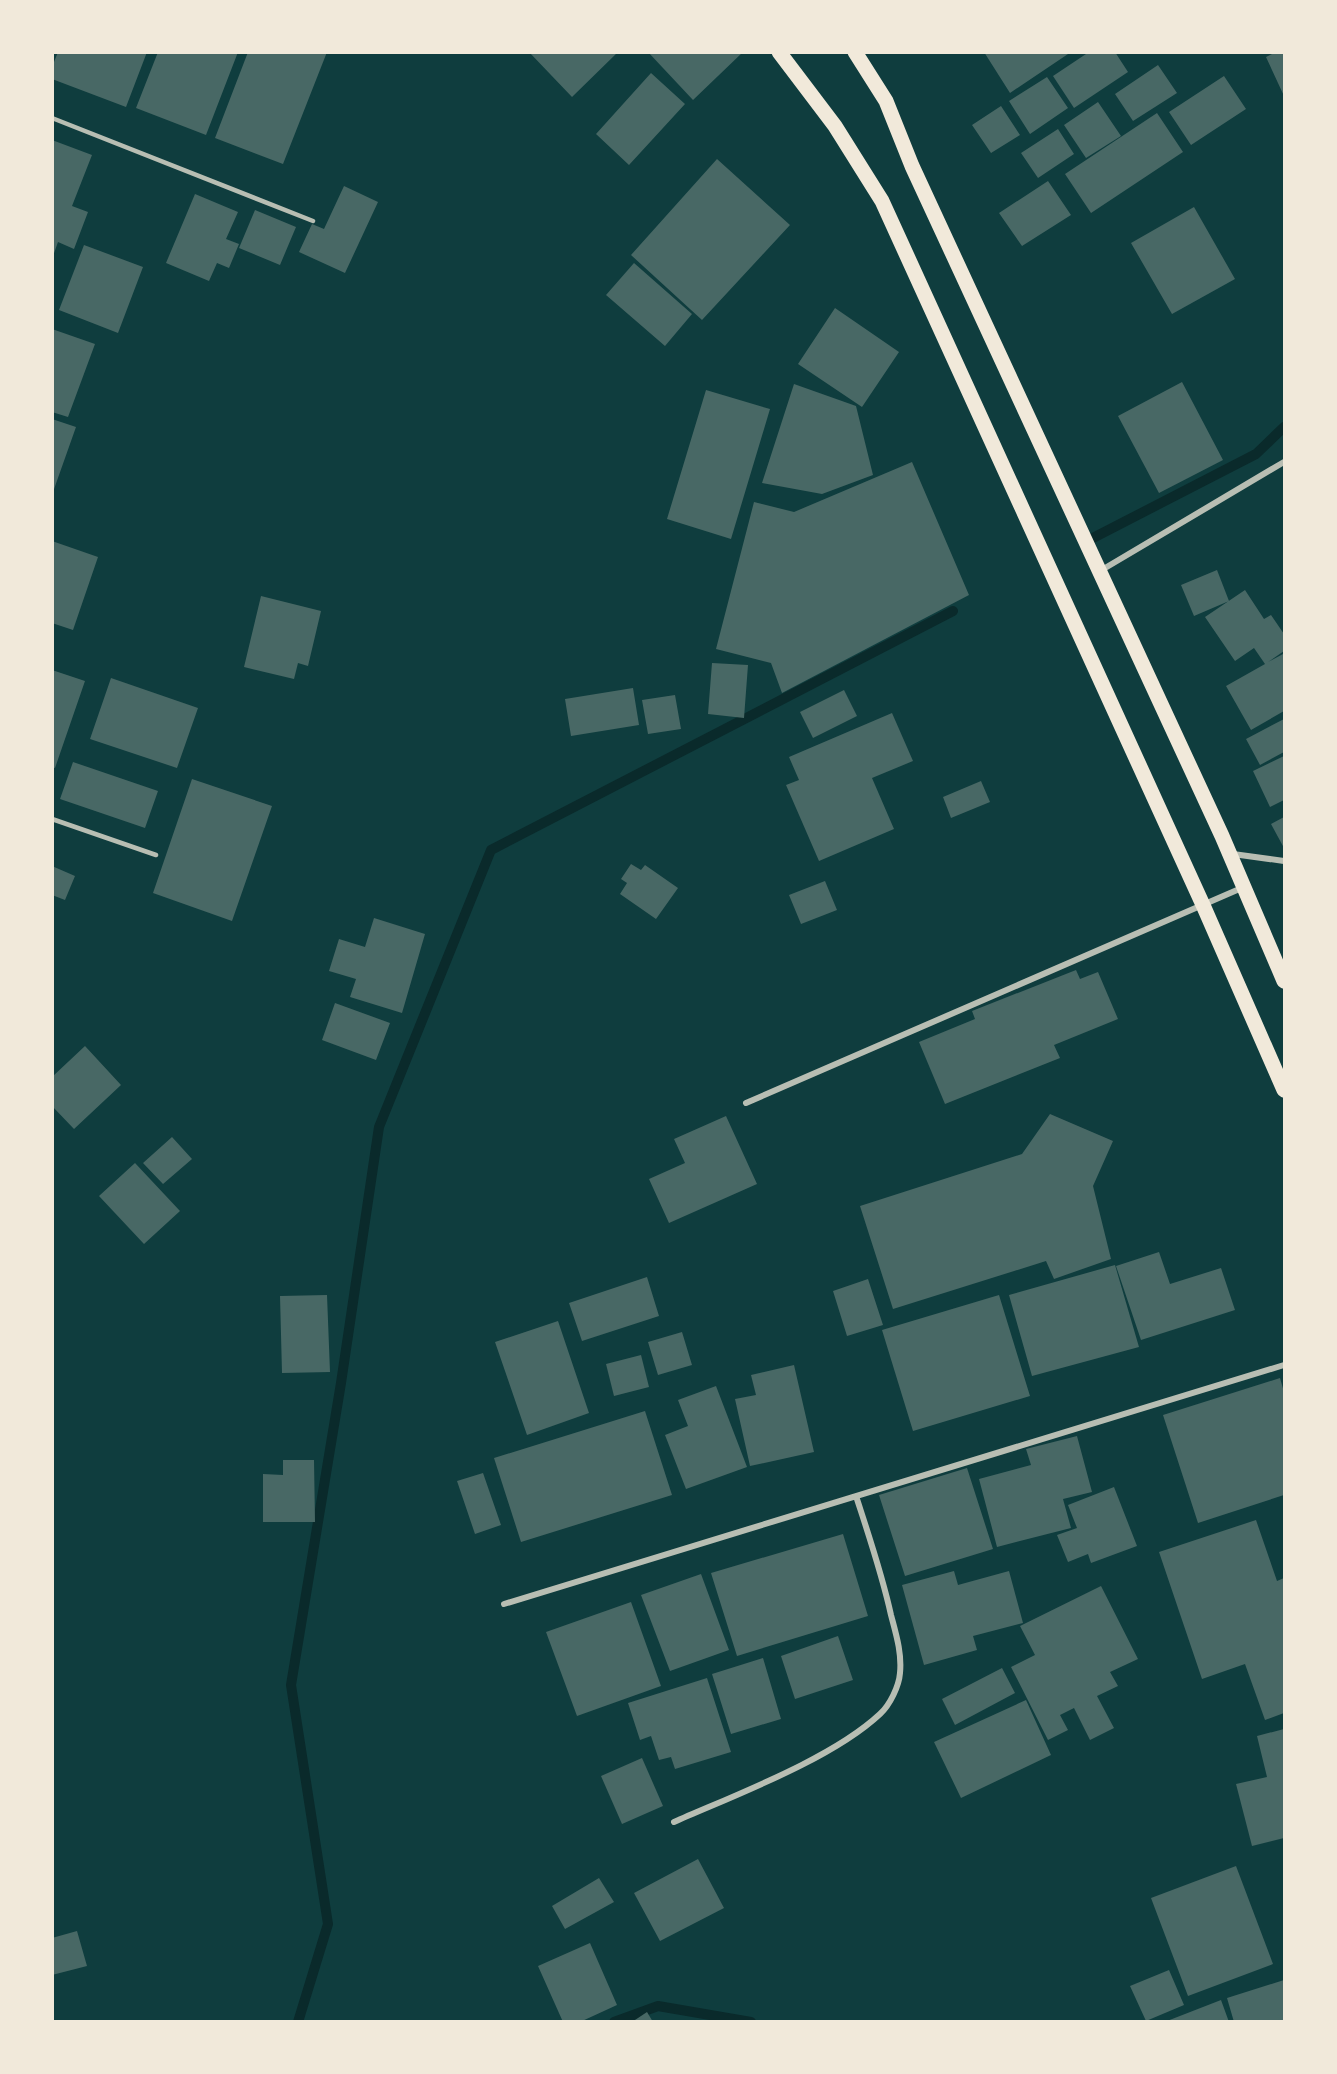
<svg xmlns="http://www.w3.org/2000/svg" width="1337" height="2074" font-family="'DM Sans',sans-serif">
<rect width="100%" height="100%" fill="#0f3d3e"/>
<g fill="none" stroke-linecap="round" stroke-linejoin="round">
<!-- stream -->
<path stroke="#0a2a2b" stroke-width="10" d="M1089 540 1256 454 1284 427
M298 2022 328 1924 291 1685 341 1383 379 1127 491 850 953 611
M614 2022 658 2006 751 2022"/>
</g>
<!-- building -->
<path fill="#486865" d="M58 52H147L126 107 52 79V67Z
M158 52H238L206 135 136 108Z
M248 52H327L283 164 215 138Z
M529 52H618L572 97Z
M648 52H743L693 100Z
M984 52H1071L1010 93Z
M1089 52H1115L1128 72 1074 108 1053 76Z
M1276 52H1284V96L1266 57Z
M1158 65 1177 93 1133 121 1115 94Z
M651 73 685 104 629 165 596 134Z
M1224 76 1246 109 1191 145 1169 112Z
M1047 77 1068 108 1030 134 1009 101Z
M1098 102 1121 136 1086 158 1064 125Z
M1001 106 1020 135 991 153 972 125Z
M1157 113 1183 152 1091 213 1065 174Z
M1058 129 1074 154 1038 178 1021 153Z
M52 140 92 155 72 206 88 212 74 249 58 242 53 256Z
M717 159 790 225 702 320 631 255Z
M1048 181 1071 215 1022 246 999 213Z
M344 186 378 202 345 273 299 252 312 224 324 229Z
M195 194 238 212 226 239 239 244 229 268 217 263 209 281 166 263Z
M1194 207 1235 279 1172 314 1131 243Z
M255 210 296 227 280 265 239 248Z
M84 245 143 267 118 333 59 310Z
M634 263 692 314 665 346 606 295Z
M835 308 899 352 862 407 798 364Z
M52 329 95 344 68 417 52 412Z
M1182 382 1223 460 1159 493 1118 416Z
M794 384 856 406 873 475 822 494 762 483Z
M706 390 770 409 731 539 667 519Z
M52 419 76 427 53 492H52Z
M912 462 969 595 782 693 771 663 716 649 754 502 794 512Z
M52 541 98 557 73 630 52 623Z
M1217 570 1229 601 1194 616 1181 585Z
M1245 590 1264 619 1271 615 1284 634V651L1268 662 1283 654 1284 656V711L1251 730 1226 686 1265 664 1254 648 1235 661 1205 617Z
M261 596 321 611 308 666 298 663 294 679 244 667Z
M712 663 748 665 744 718 708 714Z
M52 670 85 681 55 768 52 767Z
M111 678 198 708 177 768 90 739Z
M633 688 639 725 571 736 565 699Z
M844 690 857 716 813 738 800 712Z
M675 695 681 729 648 734 642 700Z
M892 713 913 761 872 778 894 829 819 861 786 785 799 780 789 757Z
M1284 719V752L1260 765 1246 739Z
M1284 756V800L1270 807 1253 771Z
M73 762 158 791 145 828 60 799Z
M192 779 272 806 232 921 153 893Z
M981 781 990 802 951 818 943 797Z
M1284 817V848L1271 824Z
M631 864 641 870 645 865 678 888 656 919 620 894 627 883 621 879Z
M52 866 75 876 65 900 52 895Z
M825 881 837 910 801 924 789 895Z
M374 918 425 934 402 1013 350 997 356 979 329 971 339 939 365 947Z
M1076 970 1080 979 1098 972 1118 1019 1054 1045 1060 1058 945 1104 919 1042 975 1019 972 1011Z
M335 1003 390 1023 376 1060 322 1040Z
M85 1046 121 1085 74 1129 52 1106V1077Z
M1050 1114 1113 1141 1093 1186 1111 1259 1054 1279 1046 1261 893 1309 860 1206 1022 1154Z
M726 1116 757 1184 669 1223 649 1179 685 1163 674 1139Z
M172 1137 192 1159 163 1184 143 1163Z
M135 1163 180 1211 144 1244 99 1196Z
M1159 1252 1170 1284 1221 1268 1235 1310 1141 1340 1116 1266Z
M1115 1265 1139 1347 1032 1376 1009 1295Z
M647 1277 659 1316 582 1341 569 1303Z
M868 1279 883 1325 847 1336 833 1291Z
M327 1295 330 1372 282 1373 280 1296Z
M999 1295 1030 1396 913 1431 882 1330Z
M558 1321 589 1413 527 1435 495 1342Z
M682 1332 692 1365 658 1375 648 1342Z
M641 1355 649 1387 614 1396 606 1364Z
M794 1365 814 1452 750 1466 735 1399 756 1395 751 1375Z
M1280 1378 1284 1392V1495L1198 1523 1163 1415Z
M716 1386 747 1467 686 1489 665 1435 688 1426 678 1400Z
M645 1411 672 1495 521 1542 494 1458Z
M1077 1436 1092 1492 1063 1499 1071 1528 997 1547 979 1479 1031 1465 1026 1449Z
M283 1460H314L315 1522H263V1474L283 1475Z
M967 1468 993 1549 905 1576 879 1495Z
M483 1473 501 1525 475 1534 457 1481Z
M1114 1487 1137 1546 1091 1563 1088 1554 1068 1562 1057 1535 1077 1528 1068 1505Z
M1256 1520 1277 1581 1284 1578V1713L1265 1720 1245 1664 1202 1679 1159 1552Z
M843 1534 868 1616 737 1656 711 1573Z
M954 1571 958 1585 1009 1571 1023 1623 973 1636 977 1650 924 1665 902 1585Z
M701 1574 729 1650 670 1671 641 1595Z
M1101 1586 1138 1659 1110 1672 1118 1686 1097 1696 1114 1728 1090 1740 1074 1708 1060 1715 1068 1730 1048 1740 1011 1667 1035 1655 1020 1626Z
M631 1602 661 1686 577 1716 546 1632Z
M838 1636 853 1680 795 1699 781 1656Z
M763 1658 781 1719 731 1734 712 1674Z
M1002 1668 1015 1693 955 1725 942 1699Z
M707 1678 731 1752 675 1769 671 1757 659 1760 651 1736 640 1740 628 1703Z
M1026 1700 1051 1755 961 1798 934 1742Z
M1284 1729V1838L1252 1846 1236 1784 1267 1777 1257 1736Z
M642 1758 663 1806 622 1824 601 1776Z
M698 1859 724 1908 660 1941 634 1893Z
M1236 1866 1273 1964 1188 1996 1151 1898Z
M599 1878 614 1902 565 1929 552 1906Z
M77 1931 87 1966 52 1975V1938Z
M590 1943 617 2005 580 2022H563L538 1966Z
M1169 1970 1184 2005 1146 2021 1130 1986Z
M1284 1980V2022H1234L1227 1998Z
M1221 2000 1229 2022H1167V2021Z
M647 2012 653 2022H632Z"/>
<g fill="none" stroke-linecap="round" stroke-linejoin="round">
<!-- service -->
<path stroke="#b8beb3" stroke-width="4.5" d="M52 118 313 221
M52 819 156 855"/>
<!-- minor -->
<path stroke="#b8beb3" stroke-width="6" d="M1100 571 1284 462
M1233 854 1284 861
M746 1103 1244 887
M504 1604 1284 1365
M674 1822C735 1795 832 1759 880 1714 890 1705 899 1686 900 1673 902 1653 896 1634 891 1615 882 1574 869 1536 856 1496"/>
<!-- primary -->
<path stroke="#f1e9da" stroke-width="15" d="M779 52 835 126 882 201 1203 905 1284 1090
M855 52 886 101 912 166 1222 836 1284 981"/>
</g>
<!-- border -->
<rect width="1337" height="2074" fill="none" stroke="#f1e9da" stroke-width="108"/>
</svg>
